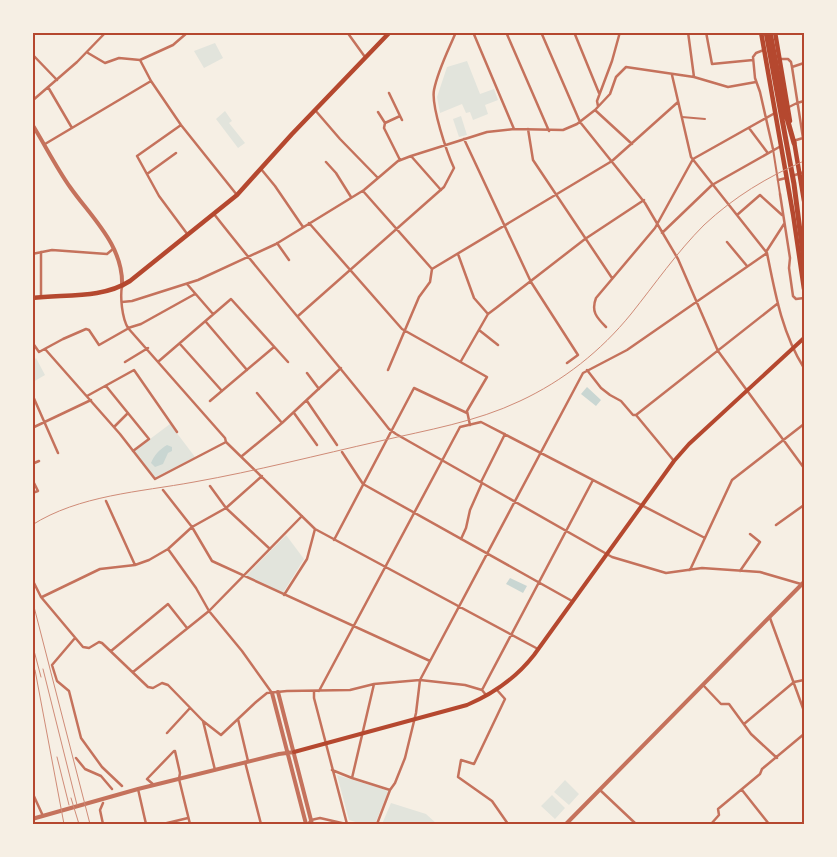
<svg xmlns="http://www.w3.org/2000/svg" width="837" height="857" font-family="Barlow,sans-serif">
<rect width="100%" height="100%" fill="#f6efe4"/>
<!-- green -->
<path fill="#e2e4dc" d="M215 43 223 58 204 68 194 51Z
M467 61 480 94 494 89 498 100 485 105 488 114 473 120 470 112 466 113 462 104 440 113 437 97 447 67Z
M225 111 232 121 229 123 245 143 238 148 216 119Z
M461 116 467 135 459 137 453 119Z
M36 358 45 375 33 382V361Z
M170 424 195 457 154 478 134 451Z
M286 535 304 559 283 593 246 576Z
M337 775 386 790 388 792 375 824H362L349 820Z
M565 780 579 794 569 805 554 792Z
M552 795 565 808 555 819 541 806Z
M391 803 426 814 437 824H382Z"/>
<!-- water -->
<path fill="#c9d6d2" d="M587 387 601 400 596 406 581 394Z
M167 445 172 447V451L168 453 163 464 155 467 151 463C155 454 159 450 167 445Z
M510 578 527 586 523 593 506 584Z"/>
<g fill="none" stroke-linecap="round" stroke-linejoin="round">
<!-- pedestrian -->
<path stroke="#c5725c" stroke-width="2" d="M682 117 705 119
M773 149 780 194"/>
<!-- minor -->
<path stroke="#c5725c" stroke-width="2.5" d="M347 32 365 57
M473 32 514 129
M506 32 549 131
M541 32 580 122 645 203 678 259 718 351 804 468
M574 32 599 93
M688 32 694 77
M706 32 712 64 753 60
M764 50 756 53 753 57 755 78 760 92 773 149
M88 53 105 63 119 58 140 60 173 45 188 32
M32 54 57 80
M779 59H788L791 62 792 67 803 138 793 141
M140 60 151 81 181 125 237 195
M792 67 804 63
M672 75 691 157 767 253
M48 87 72 128
M389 93 402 120
M32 101 77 62 106 32
M598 106 597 101 612 61 620 32
M787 108 797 103 804 101
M315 110 340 139 378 178
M595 110 632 144
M378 112 385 123 384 128 400 160
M385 123 400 116
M181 125 137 156 159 196 188 235
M749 128 767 152
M528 129 533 160 612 278
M464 139 531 282 578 355 567 363
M45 144 151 81
M411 156 441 190
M326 162 336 173 351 197
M261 169 275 186 303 227
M147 174 176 153
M792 176 804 172
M778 180 786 178
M363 191 432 269
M780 194 790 258 789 268 793 296 796 299 804 298
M214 214C271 287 332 356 389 429L396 434 612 557 666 573 702 568 760 572 801 584
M737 215 760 195 782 215
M309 223 402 329 487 377 467 411 470 425
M662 233 712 185 781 146
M727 242 747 266
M277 243 289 260
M41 252V297
M766 252 784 224
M32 254 52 250 107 254 113 249
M458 254 474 298 488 314
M432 269 612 161 678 102
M187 284 213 314
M122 286C120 297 122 318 128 328L225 438 226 442 315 529 538 649
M122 302 132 301 198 280 276 244 364 190 398 161 411 156 487 132 514 129 563 130 577 124 595 110 610 94 616 77 626 67 694 77 728 87 756 82
M298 316 444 187 454 168C447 153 431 106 434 90 438 70 448 51 456 32
M206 322 247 370
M606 327C596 317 591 311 596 298L655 228 693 159 775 113
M128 328 141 324 195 294
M479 330 498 345
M32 342 39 352 63 339 86 329 89 330 99 345 129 328
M180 344 222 391
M45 349 120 434 155 479 226 442
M159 361 231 299 288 362
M461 361 488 314 496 308 585 239 644 200
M125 362 148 348
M388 370 419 297 430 282 432 269
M587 370 601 388 610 395 621 401 633 415H636L674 461
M307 373 319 389
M106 386 149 439 133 451
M257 393 282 423
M32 394 58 453
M87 396 134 370 177 432
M210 401 274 347
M307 401 337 445
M294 413 317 445
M636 415 777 304
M114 427 128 413
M32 428 91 400
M342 452 363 484 572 601
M242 456 282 423 341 368
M32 464 39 461
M32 479 38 491 32 493
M481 482 505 434
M210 486 226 508 270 549
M163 490 192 527 212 561 430 661
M106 501 135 565
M776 525 804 505
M461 539 466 528 470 510 482 483
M334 540 414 388 467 413
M168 549 196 588 209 611 242 651 272 693
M690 570 732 480 804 424
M740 571 760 542 750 534
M32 579 41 597 83 647 89 648 99 642 102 643 148 687 153 688 162 683 168 685 203 721 221 735 256 702 267 693 287 691 350 690 374 684 420 680 465 685 482 690 486 695
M284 595 307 559 315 529
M42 597 100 569 135 565 149 560 168 549 192 527 226 508 262 476
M770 618 804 711
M75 638 52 665 57 681 69 691 81 738 102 767 122 786
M111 651 168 604 187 628
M133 672 209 611 302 516
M703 685 721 704H729L751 734 777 758
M482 690 593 480
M497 690 505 699 474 764 461 760 458 777 492 801 508 824
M314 691V698L347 824
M319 691 460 427 481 422 705 538
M238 719 248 761
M203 721 215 770
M744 724 794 682 804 680
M167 733 190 708
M175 751 180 773 179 779 190 824
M76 758 85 769 101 776 112 789
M245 762 261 824
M332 770 352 778 390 790
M352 778 374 684
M154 785 147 779 174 751
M138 789 146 824
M600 790 636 824
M742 790 769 824
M32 792 43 816
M103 803 100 810 103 824
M163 824 188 818
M308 824 311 820 320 818 346 824
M377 824 390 790 395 783 405 758 416 713 420 680 583 373 627 350 767 253C775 293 782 333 804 368
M711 824 719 815 718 809 760 774 762 769 804 734"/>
<!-- tertiary -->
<path stroke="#c5725c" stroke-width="4" d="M32 124C45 145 56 167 70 187 91 217 124 246 122 286
M278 692 312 824
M272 693 306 824
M32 819 138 789 279 754 294 752
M566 824 804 582"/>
<!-- secondary -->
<path stroke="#b5482f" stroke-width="4" d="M294 752 467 705C493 694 516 678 534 655L674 461 689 444 804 338"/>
<!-- primary -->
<path stroke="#b5482f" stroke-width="4.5" d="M761 32 793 214 804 289
M775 32 790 121
M794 141 804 201
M32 298C65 294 102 299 130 281L237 195 292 134 390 32"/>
<!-- motorway -->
<path stroke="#b5482f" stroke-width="5" d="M766 32 794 184 804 262
M770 32 785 111 794 143"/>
<!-- rail -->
<path stroke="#cf8b77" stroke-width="1" d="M32 525C79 495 140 492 194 482 256 471 318 455 380 441 427 430 476 422 520 401 563 381 601 351 631 314 655 284 677 252 704 225 734 197 767 177 804 161
M32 599 90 824
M32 643 41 677
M43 669 77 805
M35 670 64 824
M57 757 69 805
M71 798 79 824"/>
</g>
<!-- border -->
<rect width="837" height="857" fill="none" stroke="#f6efe4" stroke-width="68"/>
<rect x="34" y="34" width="769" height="789" fill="none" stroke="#b5482f" stroke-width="2"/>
</svg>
